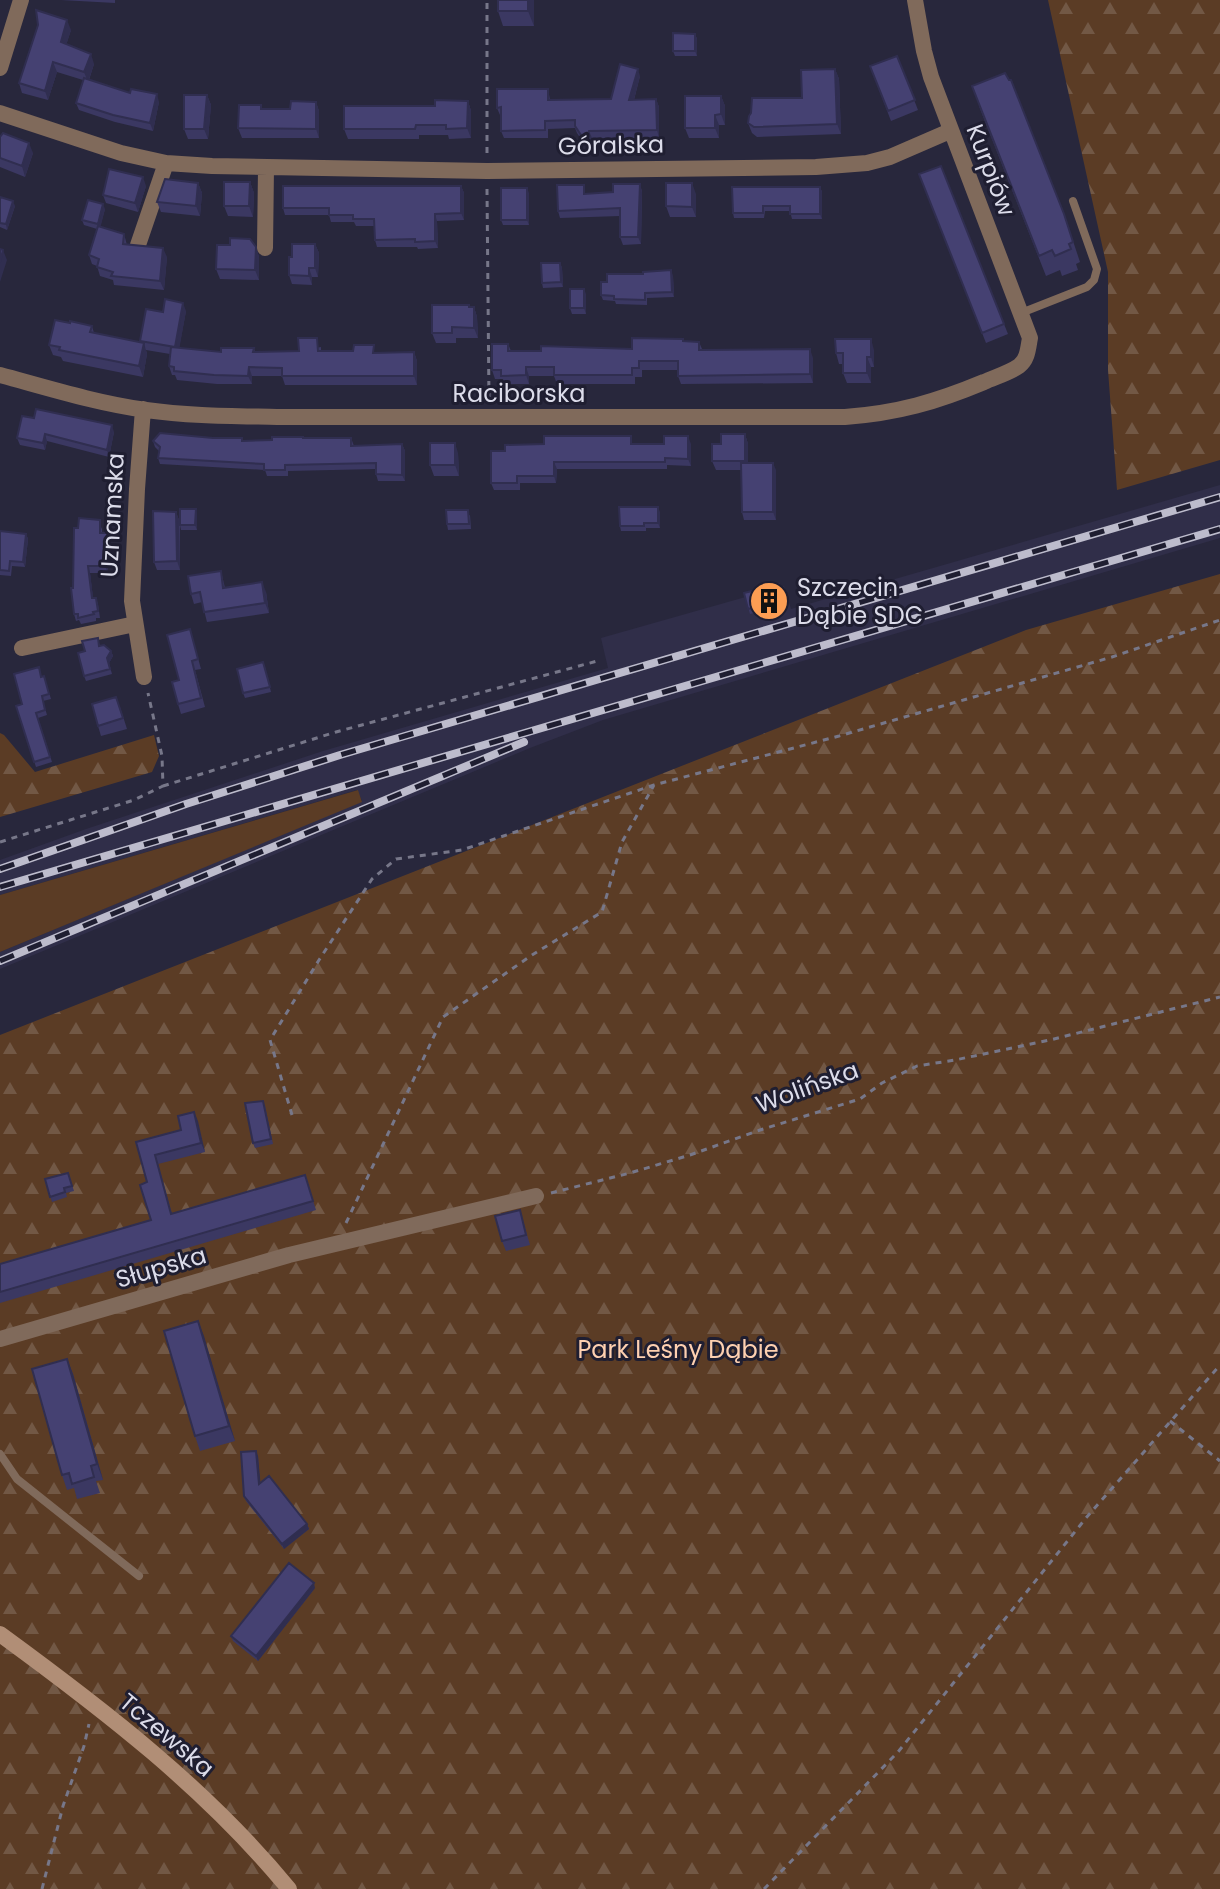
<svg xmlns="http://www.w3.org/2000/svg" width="1220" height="1889" font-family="Poppins,sans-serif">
<defs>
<pattern id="forest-firs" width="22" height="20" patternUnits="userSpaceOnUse" patternTransform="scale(2)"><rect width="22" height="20" fill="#5b3c25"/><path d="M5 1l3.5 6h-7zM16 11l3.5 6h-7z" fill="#725845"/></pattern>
</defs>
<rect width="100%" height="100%" fill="#28273c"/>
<!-- built -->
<path fill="#302e49" d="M1220 485V538L603 720 530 748 0 969V952L362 801 357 790 0 895V860L86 829 323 751 608 668 601 638 784 586 791 609Z"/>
<!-- grass -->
<path fill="#5b3c25" d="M358 790 362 802 0 952V895Z"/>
<!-- forest -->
<path fill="url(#forest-firs)" d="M1048 0H1220V460L1117 490 1108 370V272Z
M1220 574V1889H0V1035L1026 630Z
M0 733 4 735 35 772 154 735 159 756 152 772 0 817Z"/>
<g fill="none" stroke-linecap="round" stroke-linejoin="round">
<!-- path -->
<path stroke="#777789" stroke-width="3" stroke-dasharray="6 6" stroke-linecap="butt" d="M487 153V0
M487 189 489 401
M163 786 336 732 601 660
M0 842 134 800 163 786 162 756 148 693
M292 1115 270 1040 319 960 372 879 396 859 462 850 654 785 839 736 1112 657 1220 620
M551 1193 630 1173 690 1155 760 1130 860 1099 882 1083 917 1066 955 1060 1050 1040 1220 997
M346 1223 443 1017 532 955 602 912 622 842 654 785
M1170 1421 1220 1461
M42 1889 63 1806 84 1746 89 1724
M764 1889 898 1752 1086 1518 1220 1365"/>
<!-- lane -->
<path stroke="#806a5b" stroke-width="8" d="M1021 313 1087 287 1094 280 1097 269 1073 201
M0 1454 17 1479 139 1576"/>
<!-- street -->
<path stroke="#806a5b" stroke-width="16" d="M0 68 21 0
M0 113 121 153 166 163 212 166 487 171 816 167 867 163 890 157 950 131
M138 245 166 163
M265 248 266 168
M0 375C48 388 96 403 146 410 189 416 233 416 277 417H845C898 413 936 402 984 382 995 377 1009 373 1019 366 1028 359 1028 348 1030 338L931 77 924 51 915 0
M143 409 137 489 132 601 144 677
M22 648 135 624
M0 1339 289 1255 536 1196"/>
<!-- secondary -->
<path stroke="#b18e76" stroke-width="16" d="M0 1634C104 1710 207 1789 289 1889"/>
<defs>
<path id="rail" d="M0 869 186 804 340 755 1220 497
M0 887 1220 529
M0 961 524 742"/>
</defs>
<!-- rail casing -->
<use href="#rail" stroke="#bdbccc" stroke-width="8"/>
<!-- rail -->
<use href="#rail" stroke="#1f1e31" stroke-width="5" stroke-dasharray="15" stroke-linecap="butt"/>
</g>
<!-- wall -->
<path fill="#3b3862" d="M61 0H115V3Z
M534 0V26H503L498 11Z
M71 30 66 45 94 64 89 80 159 102 153 131 115 122 79 110 76 103 83 80 57 72 48 100 22 93 19 83Z
M695 34 697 39V56H675L673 51Z
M897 56 918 110 891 121 870 66Z
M835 69 839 79 841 134 757 137 752 133 748 123 802 98Z
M640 76 634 100 656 99 659 107V138H592L587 148 577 133 575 128 548 129V138H504L501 131V115H500L497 108 548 89 550 100 611 99Z
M207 95 211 105 208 139H188L184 129Z
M721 96 725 106V125H719V138H689L685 128Z
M468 101 471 111V138L449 139 448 135H419V139H348L344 129 435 106Z
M316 102 319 111V138H242L238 128 263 109H290Z
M979 106 1064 214 1080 262 1076 264 1078 270 1062 276 1060 270 1046 276Z
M0 137 33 153 25 177 0 167Z
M941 166 1008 334 986 343 919 174Z
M250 182 254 193 253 217 228 216 224 206Z
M198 183 202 193 200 216 161 212 157 202Z
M640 184 642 192 641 244 623 245 620 237V216L560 218 558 211 587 194 613 192Z
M146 186 138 212 106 203 103 195Z
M461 186 464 193V220L437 221 438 248 418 249 417 247H377L375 240 374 226H356L354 222H331L329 215H285L283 208Z
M820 187 822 192V219H792L790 211H765L764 218H734L733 213Z
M529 193V225H503L501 220Z
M696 194V217H670L666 206Z
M0 197 15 206 7 230 0 227Z
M105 209 100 227 124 234 127 245 167 257 164 290 114 285 113 280 100 276 97 266 92 264 89 255 97 229 84 225 82 220Z
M315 244 319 253 318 277H312V285L292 284 289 275 292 257Z
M256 247 259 257V280L220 279 216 269Z
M560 263 562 268 563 287 543 288 542 283Z
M673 276 674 297 647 298V305L616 304 615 301 603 300 601 295Z
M586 294V314H572L570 308Z
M474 307 477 317 478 338H456V343H436L432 333Z
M186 311 179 348 221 352 254 348 255 352 299 351 321 347V351L376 353 414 352 417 361V385H285L282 376H252V384H217L177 380 175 375H172L169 366 170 354 146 350 147 354 143 377 63 361 61 357 53 355 49 345 70 323 92 326 94 333 141 343 140 341 163 312Z
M684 341 699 342 702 349 813 358V383L681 384 678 376V370H642V377H635V384H557L554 376H529V384H504L503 379H495L492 370 508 344 511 351 632 349Z
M874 350V367H871V383H847L843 373V364H839L836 353Z
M22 416 114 432 109 457 47 441 45 450 20 445 17 438Z
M745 434 748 444V463L776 470V520H744L742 512 741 470H716L712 461 721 444Z
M303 438H351L354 446 402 444 405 451V481H378L376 474V469L288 471V476H267L265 470 160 464 158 458 159 451 155 447 153 441H243Z
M634 444H691V466L667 465V469H557L556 483H520V490H494L491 483 505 451Z
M458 453 459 476H434L430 465Z
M176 512 179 520 197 514V530H181L180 525V570H157L154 562Z
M660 512V528H646V531H621L620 526Z
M470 515 471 529 448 530 447 524Z
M102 527V533H107L111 547 108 559V573H90L93 598H96L98 604 100 618H96V621L81 624 79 620 76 621 74 614 73 588Z
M0 531 26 534 28 539 25 567 12 566 11 576 0 575Z
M221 571 225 588 266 592 269 613 207 622 202 602 194 604 191 594Z
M779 584 785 605 750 614 744 593Z
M190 629 201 669 195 670 205 707 181 714 178 704 179 680Z
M99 643 100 646 111 651 113 656 109 663 112 674 86 681 84 676 85 651Z
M265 667 271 692 245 698 243 693Z
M44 676 51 699 43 701 47 715 38 718 52 762 36 767 16 706 22 704 42 677Z
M120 707 127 729 101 736 98 726Z
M265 1106 273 1144 255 1148 253 1143Z
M194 1112 205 1152 158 1164 172 1214 305 1175 316 1210 0 1303V1264L151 1220 147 1182 136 1142 181 1130Z
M68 1173 74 1191 66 1193 67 1197 52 1202 45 1179Z
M520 1210 530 1245 506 1251 502 1241Z
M198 1321 235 1441 200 1451 195 1436Z
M67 1359 73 1374 103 1480 96 1481 100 1493 77 1499 74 1488 67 1490 62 1475Z
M258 1456 260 1483 307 1524 309 1529 284 1549 246 1501 244 1496Z
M315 1588 258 1661 233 1641 231 1636Z"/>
<!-- shaded-wall -->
<path fill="#302e50" d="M528 0H534V26L528 11Z
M67 20 71 30 64 52 61 42Z
M695 34 697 39V56L695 51Z
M91 54 94 64 88 82 84 72Z
M53 62 57 72 48 100 45 91Z
M638 69 640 76 632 107 629 100Z
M835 69 839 79 841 134 837 124Z
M157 94 159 102 153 131 150 123Z
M207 95 211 105 208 139 204 129Z
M721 96 725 106V125L721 114Z
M656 99 659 107V138L657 130Z
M468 101 471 111V138L467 128Z
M316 102 319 111V138L316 129Z
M715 115 719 125V138L715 128Z
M589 131 592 138 587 148 585 141Z
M29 143 33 153 25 177 22 166Z
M143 177 146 186 138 212 135 203Z
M250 182 254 193 253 217 249 206Z
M198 183 202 193 200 216 196 206Z
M692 183 696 194V217L692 207Z
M640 184 642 192 641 244 638 237Z
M461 186 464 193V220L461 213Z
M820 187 822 192V219L820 214Z
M527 188 529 193V225L527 220Z
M13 201 15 206 7 230 6 224Z
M103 204 105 209 100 229 98 224Z
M435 214 437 221 438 248 435 241Z
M315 244 319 253 318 277 315 268Z
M256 247 259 257V280L255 270Z
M163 248 167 257 164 290 160 281Z
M3 250 7 260 0 282V262Z
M560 263 562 268 563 287 561 282Z
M309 268 312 277V285L309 276Z
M671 270 673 276 674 297 672 292Z
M584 289 586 294V314L584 308Z
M183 303 186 311 178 356 175 347Z
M474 307 477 317 478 338 474 328Z
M871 339 874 350V367L871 357Z
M144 343 147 354 143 377 139 366Z
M810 349 813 358V383L810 374Z
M414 352 417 361V385L414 376Z
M867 357 871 367V383L867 373Z
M249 367 252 376V384L248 376Z
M526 367 529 376V384L526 375Z
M112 425 114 432 109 457 107 450Z
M45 434 47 441 45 450 43 443Z
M745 434 748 444V470L745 461Z
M688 436 691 444V466L688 459Z
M455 443 458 453 459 476 455 465Z
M402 444 405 451V481L402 475Z
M554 462 557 469 556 483 554 476Z
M773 463 776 470V520L773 512Z
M658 507 660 512V528L658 523Z
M196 509 197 514V530L195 525Z
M176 512 179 520 180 570 177 561Z
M26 534 28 539 25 567 23 562Z
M109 540 111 547 108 559V573L105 566V552Z
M88 566 90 573 94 605 92 598Z
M262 582 266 592 269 613 265 603Z
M111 651 113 656 109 663 112 674 107 658Z
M194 1112 198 1121 205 1152 201 1143Z
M198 1321 204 1336 235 1441 229 1426Z
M67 1359 73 1374 103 1480 97 1464Z
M256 1451 258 1456 261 1489 259 1484Z
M307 1524 309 1529 284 1549 282 1544Z
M314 1583 315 1588 258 1661 256 1656Z"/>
<!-- building -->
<path fill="#454172" stroke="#302e50" stroke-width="2" d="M498 0H528V11H498Z
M36 10 67 20 61 42 91 54 84 72 53 62 45 91 19 83 38 25Z
M673 33 695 34V51H673Z
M897 56 915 100 888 111 870 66Z
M620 64 638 69 629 100 656 99 657 130 589 131 585 141 575 126V120L545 121V130L501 131V107L497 108V89H548V100L611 99Z
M835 69 837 124 754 127 748 123 749 116 751 113 752 98H802L801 70Z
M1005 73 1009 80H1011L1064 214 1073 242 1069 244 1071 249 1055 256 1052 250 1039 256 972 86Z
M84 78 130 93 131 89 157 94 150 123 113 115 76 103Z
M184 95H207L204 129H184Z
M685 96H721V114L715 115V128H685Z
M435 100 468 101 467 128 446 129V125H416L415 129H344V106H435Z
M291 101 316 102V129L238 128 239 105H261V109H290Z
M3 133 29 143 22 166 0 158V137Z
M941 166 1004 324 982 333 919 174Z
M109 169 143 177 135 203 103 195Z
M165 179 198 183 196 206 157 202Z
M224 182H250L249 206H224Z
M666 183H692V207L666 206Z
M613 184H640L638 237H620V208L558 211 557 185H584V194L613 192Z
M283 186H461V213L435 214V241L415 242V239L375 240 374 219H353V215H329V208H283Z
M732 187H820V214H790V206H763V213H733Z
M501 188H527V220H501Z
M0 197 13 201 6 224 0 223Z
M88 200 103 204 98 224 82 220Z
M98 226 124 234 123 244 163 248 160 281 111 276 113 272 97 267 99 259 89 255Z
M230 238 250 239 256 247 255 270 216 269 217 245H230Z
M292 244H315V268H309V276L289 275V257H292Z
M0 249 3 250 0 262Z
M541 263H560L561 282 542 283Z
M671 270 672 292 645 293V300L614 299V296L601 295V282H607V274H643V272Z
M570 289H584V308H570Z
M165 299 183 303 175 347 140 341 146 309 163 312Z
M432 305H469V307H474V328L452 327V333H432Z
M55 320 70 323V321L92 326 90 332 144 343 139 366 59 350 60 347 49 345Z
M298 338H317L318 351H353L354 345H374L373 353 414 352V376H282V368L249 367 248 376 214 375 174 371V367L169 366 171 347 221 352V348H254L253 352 299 351Z
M632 338 683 339V341L699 342V350L810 349V374L678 376V361H639V368H632V375H554V367H526V375L501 376V370H492V344H508V351H541V346L632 349Z
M835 339H871V357H867V373H843V353H836Z
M36 409 112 425 107 450 45 434 43 443 17 438 22 416 34 418Z
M160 433 213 438H242V441L272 440V437H303V438H351V446L402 444V475L376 474V463L285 465V470H264V464L158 458 160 447 153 441Z
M721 434H745V461H712V444H721Z
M544 436H631V444H664V436H688V459L665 458V462H554V476H517V483H491V451H505V445L544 444Z
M430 443H455V465H430Z
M741 463H773V512H742Z
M619 507H658V523H644V526H620Z
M180 509H196L195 525H180Z
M446 510H468L469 524H447Z
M153 511 176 512 177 561 154 562Z
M79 518 100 520V533H107L109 540 105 552V566H88L92 598H96L98 611 93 612 94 614 78 618V614H74L71 588H73L74 528H78Z
M0 531 26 534 23 562 10 561 9 571 0 570Z
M221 571 223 588 262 582 265 603 204 612 200 592 191 594 188 576Z
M779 584 783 599 748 609 744 593Z
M190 629 198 659 192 661 201 698 178 704 172 682 179 680 167 635Z
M98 638 99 646 104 645 111 651 107 658 110 669 84 676 78 653 85 651 82 641Z
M263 662 270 687 243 693 237 669Z
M39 667 41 677 44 676 49 694 42 696 45 710 36 713 50 757 34 762 16 706 22 704 14 674Z
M116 697 123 718 98 726 92 704Z
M263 1101 271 1139 253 1143 245 1103Z
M194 1112 201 1143 155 1155 171 1214 305 1175 313 1201 0 1292V1264L151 1220 140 1185 147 1182 136 1142 181 1130 178 1116Z
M68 1173 72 1186 64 1188 65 1192 50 1197 45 1179Z
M520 1210 526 1235 502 1241 495 1216Z
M198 1321 229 1426 195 1436 164 1331Z
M67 1359 97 1464 91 1466 94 1477 72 1484 69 1473 62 1475 32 1369Z
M256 1451 259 1484 269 1476 307 1524 282 1544 244 1496 241 1452Z
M289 1563 314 1583 256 1656 231 1636Z"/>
<!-- icons -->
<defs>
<symbol id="building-disc" viewBox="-11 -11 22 22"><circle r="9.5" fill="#fc9d53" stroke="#1f1e31"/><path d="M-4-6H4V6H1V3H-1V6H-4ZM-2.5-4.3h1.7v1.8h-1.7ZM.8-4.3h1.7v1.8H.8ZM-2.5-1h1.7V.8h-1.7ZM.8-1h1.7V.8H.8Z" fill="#111"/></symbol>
</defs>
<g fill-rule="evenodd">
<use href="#building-disc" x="747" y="579" width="44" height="44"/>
</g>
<g text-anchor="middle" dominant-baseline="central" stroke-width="6" stroke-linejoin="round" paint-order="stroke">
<!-- street labels -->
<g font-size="24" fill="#dcdcea" stroke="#1f1e31">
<text transform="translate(611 145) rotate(-1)">Góralska</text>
<text transform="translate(991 170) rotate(69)">Kurpiów</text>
<text x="519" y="393">Raciborska</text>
<text transform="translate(112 515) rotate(-87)">Uznamska</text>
<text transform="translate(807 1087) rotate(-20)">Wolińska</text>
<text transform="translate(161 1267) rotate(-16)">Słupska</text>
<text transform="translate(167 1735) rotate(40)">Tczewska</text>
</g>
<!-- poi labels -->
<g font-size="24" fill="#dcdcea" stroke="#1f1e31" text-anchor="start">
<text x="797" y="587">Szczecin<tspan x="797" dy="28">Dąbie SDC</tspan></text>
</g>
<!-- park labels -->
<g font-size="24" fill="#fed0b0" stroke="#1f1e31">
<text x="678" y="1349">Park Leśny Dąbie</text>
</g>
</g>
</svg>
